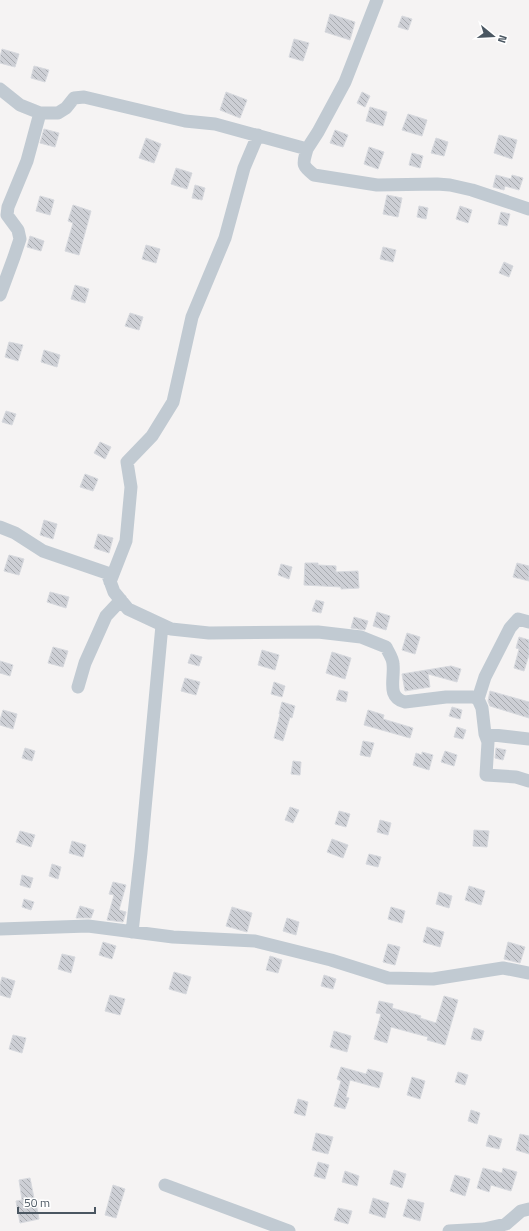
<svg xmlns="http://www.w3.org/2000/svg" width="529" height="1231" font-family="'Titillium Web',sans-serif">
<defs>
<pattern id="building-back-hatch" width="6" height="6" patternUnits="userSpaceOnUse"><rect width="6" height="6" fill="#cdcfd5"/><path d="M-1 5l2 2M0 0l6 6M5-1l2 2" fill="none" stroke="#a8abb0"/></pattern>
</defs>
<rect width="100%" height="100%" fill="#f5f3f3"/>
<!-- building -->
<path fill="url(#building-back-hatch)" stroke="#d7d9de" d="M330 14 355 22 350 40 325 32Z
M402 16 412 19 408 30 398 27Z
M294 39 309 43 303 61 289 57Z
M2 49 19 54 15 67 0 63V57Z
M34 66 49 70 45 82 31 78Z
M226 92 247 100 240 118 220 110Z
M362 92 370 96 365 107 357 103Z
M370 107 387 112 383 126 366 121Z
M408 114 427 120 422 136 402 130Z
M44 129 59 133 55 147 40 143Z
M335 130 348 135 343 147 330 143Z
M499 135 517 140 512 159 494 153Z
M146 138 161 144 154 163 139 158Z
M436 138 448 142 444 156 431 153Z
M369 147 384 152 378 169 364 164Z
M412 153 423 156 420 168 409 165Z
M176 168 192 173 187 189 171 184Z
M496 175 511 179 512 175 523 178 519 190 505 186 504 190 493 187Z
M195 185 205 188 202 200 192 198Z
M387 195 402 198 398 217 383 214Z
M40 196 54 200 50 215 36 211Z
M73 205 91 211 79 255 65 251 73 223 68 221Z
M419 206 428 208 426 219 417 217Z
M460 206 472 210 468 223 456 219Z
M501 212 510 214 507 226 498 224Z
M30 236 44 241 41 251 27 247Z
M146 245 160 249 156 263 142 259Z
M383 247 396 250 393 262 380 259Z
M504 262 513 266 509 277 499 273Z
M75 285 89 289 85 303 71 299Z
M130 313 143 317 139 330 125 326Z
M9 342 23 345 18 361 5 357Z
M44 350 60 355 57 367 41 362Z
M6 411 16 414 12 425 2 422Z
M100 442 111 447 105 459 94 453Z
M85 474 98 479 93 491 80 487Z
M44 520 57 524 53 539 40 535Z
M98 534 113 538 109 553 94 548Z
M9 555 24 559 19 575 4 571Z
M305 563H318V565L336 566V572L358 571 359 588 341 589V587L304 585Z
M517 563 529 566V581L513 577Z
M281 564 292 567 289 579 278 575Z
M50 592 69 597 66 608 47 602Z
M316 600 324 602 321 613 312 611Z
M377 612 390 616 386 630 373 626Z
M354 617 368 621 365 630 351 628Z
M407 633 420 637 415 654 402 650Z
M519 637 529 640V655L524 671 514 668 519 649 516 648Z
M53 647 68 651 63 667 48 663Z
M262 650 279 655 275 670 258 665Z
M332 652 351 658 345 679 326 673Z
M191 654 202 657 199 666 188 663Z
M0 661 13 665 10 676 0 673Z
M451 666 461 669 457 682 428 674 430 687 405 691 402 674Z
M185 678 200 682 196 695 181 691Z
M274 682 285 686 282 697 271 694Z
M339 690 348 692 346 702 336 700Z
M490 691 529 702V718L490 706 488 701Z
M282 702 295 706 292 718 290 717 283 741 274 738 280 714H279Z
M452 707 462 710 460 719 449 716Z
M3 710 17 714 13 729 0 725V720Z
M368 710 384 715 383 719 413 728 410 738 364 725Z
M457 727 466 730 463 739 454 737Z
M363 741 374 743 370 757 360 755Z
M25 748 35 751 32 761 22 758Z
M496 748 506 750 503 760 495 758Z
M445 751 457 755 454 766 441 762Z
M422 752 433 755 429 770 413 765 416 753 422 755Z
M293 761 301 762 300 775 291 774Z
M290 807 299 810 293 823 285 820Z
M339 811 350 814 346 827 335 824Z
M380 820 391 823 388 835 377 832Z
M474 830 489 831 487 847 473 846Z
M20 831 35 835 31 847 16 842Z
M332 839 348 845 343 858 327 852Z
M72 841 86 845 83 857 69 853Z
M369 854 381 857 378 867 366 864Z
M52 864 61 867 58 879 49 876Z
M22 875 33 878 30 888 20 885Z
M113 882 126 885 119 910 126 912 123 922 107 920 114 895 109 894Z
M469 886 485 891 481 905 465 900Z
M439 892 452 896 449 908 436 904Z
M24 899 34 902 31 910 22 907Z
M80 906 94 910 91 918H76Z
M232 907 252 913 247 932 226 926Z
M391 907 405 911 402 923 388 919Z
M287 918 299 922 296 935 283 931Z
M427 927 444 932 440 947 423 942Z
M103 942 116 946 112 959 99 955Z
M508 942 525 947 520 963 504 959Z
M388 944 400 947 395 965 383 962Z
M62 954 75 957 71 973 58 969Z
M270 956 282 960 278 973 266 970Z
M174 972 191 977 186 994 169 989Z
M324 975 336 979 333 989 321 986Z
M2 977 15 981 10 998 0 995V984Z
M110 995 125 999 120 1015 105 1011Z
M444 996 458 1000 445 1045 427 1040 428 1037 391 1027 387 1043 374 1039 381 1014 376 1013 379 1001 393 1004 392 1008 421 1016 420 1018 436 1023Z
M474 1028 484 1031 481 1041 471 1039Z
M334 1031 351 1036 347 1052 330 1047Z
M13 1035 26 1038 22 1053 9 1049Z
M341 1067 366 1074 368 1069 383 1073 379 1088 350 1080 346 1097 349 1098 345 1109 334 1106 341 1081 337 1079Z
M458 1072 468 1075 465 1085 455 1082Z
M412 1077 425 1081 420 1099 407 1095Z
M298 1099 308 1102 305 1116 294 1113Z
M471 1110 480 1113 477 1124 468 1121Z
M316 1133 333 1137 328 1154 312 1150Z
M520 1134 529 1136V1154L516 1150Z
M489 1135 502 1139 499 1149 486 1146Z
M318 1162 329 1165 325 1179 314 1176Z
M483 1168 502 1173 503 1168 517 1172 511 1191 491 1185 489 1192 477 1188Z
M394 1170 406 1174 402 1188 390 1184Z
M345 1171 359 1176 357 1186 342 1182Z
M455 1175 470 1179 465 1196 450 1191Z
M30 1178 34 1198H35L39 1219 20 1223 16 1201 22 1200 19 1180Z
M113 1185 125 1189 116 1218 105 1215Z
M373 1198 389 1203 385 1218 369 1213Z
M408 1199 424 1203 420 1221 403 1216Z
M338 1208 352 1211 348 1224 334 1220Z"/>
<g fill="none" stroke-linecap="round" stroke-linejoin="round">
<!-- minor -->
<path stroke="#c1cad2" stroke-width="13" d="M0 89 20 105 40 113H58L66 108 74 98 84 97 185 121 215 124 307 149C303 164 301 165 314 175L377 185 437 184 450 185 472 190 529 209
M307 149 318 132 345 82 377 0
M0 295 14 257 20 239 18 230 7 215 8 207 27 161 40 113
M0 527 15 533 43 551 107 573 114 592 128 609 171 629 209 633 318 632 361 637 386 647C388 652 393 658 393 664 395 679 386 697 405 702L446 697H473L478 699 482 708 485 734 488 742 486 775 516 777 529 781
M110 582 126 541 131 487 127 462 152 436 173 402 192 317 225 238 244 168 258 135
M78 687 85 663 106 616 121 600
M478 699 485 677 510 628 518 619 529 622
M485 734 529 739
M0 929 88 926 173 937 255 941 331 960 388 978 433 979 503 968 529 973
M132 932 141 852 162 625
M165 1185 289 1231
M449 1231 484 1229 506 1224 521 1211 529 1209"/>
</g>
<!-- north arrow -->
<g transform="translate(493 36) rotate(108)" stroke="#ffffff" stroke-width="3" paint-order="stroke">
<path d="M0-3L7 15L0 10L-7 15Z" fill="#4a5661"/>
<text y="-6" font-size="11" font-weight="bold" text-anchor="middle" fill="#4a5661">N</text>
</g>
<!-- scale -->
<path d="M18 1207v6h77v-6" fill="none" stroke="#4a5661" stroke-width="2"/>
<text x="24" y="1207" font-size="12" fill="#4a5661" stroke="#ffffff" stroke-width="3" paint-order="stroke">50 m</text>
</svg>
